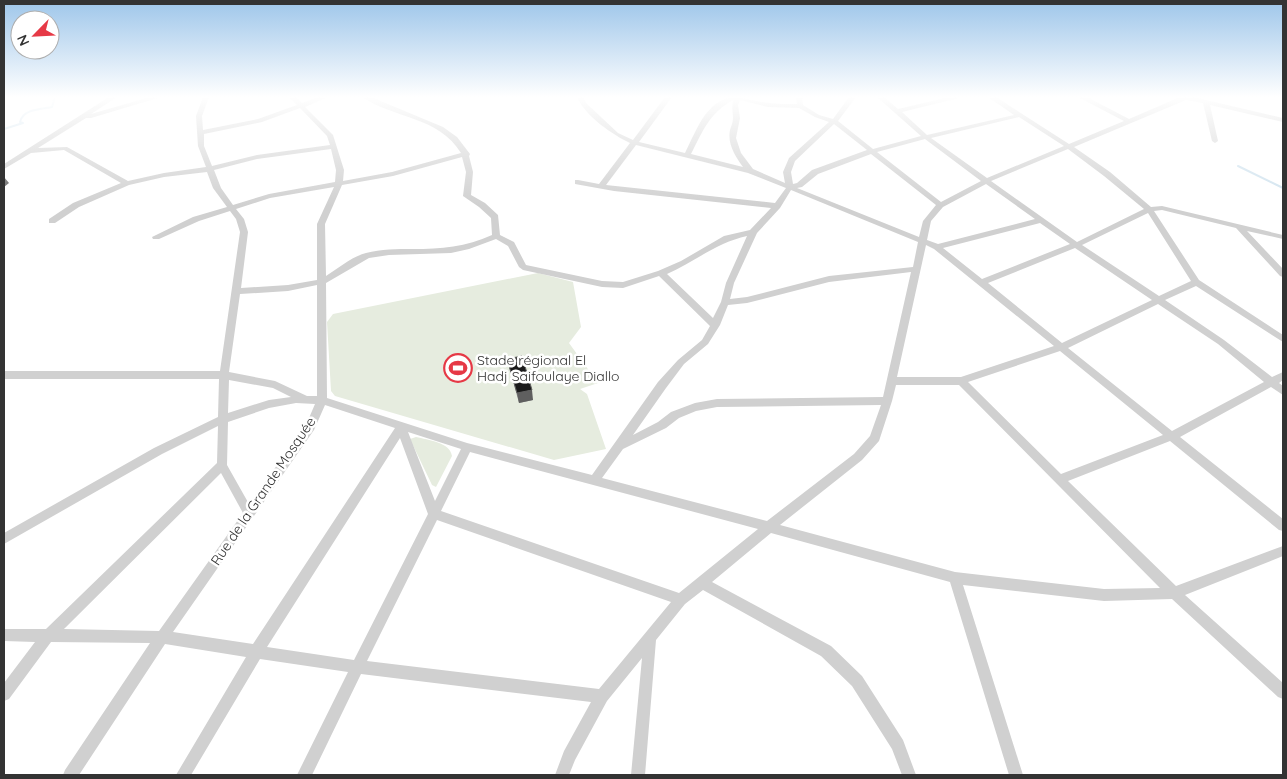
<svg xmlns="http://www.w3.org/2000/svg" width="1287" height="779" font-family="Quicksand,sans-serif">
<rect width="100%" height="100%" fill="#fff"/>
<!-- green -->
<path fill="#e6ecdf" d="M538 273 573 282 581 327 569 343 598 383 580 389 587 394 606 449 554 460 335 396 331 391 327 322 333 314Z
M416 437C428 440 450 442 452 456L436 487 432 485 410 439Z"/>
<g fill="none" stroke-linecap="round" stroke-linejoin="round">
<!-- stream -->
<path stroke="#cfe2ee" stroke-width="2" d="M4 129 23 123 20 122C23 109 41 109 52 107L55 97
M1238 166 1283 188"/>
<!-- minor -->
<path fill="#d0d0d0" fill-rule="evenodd" d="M109 97H117L91 114 150 97H161L91 118H86L38 148 67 147 128 181 164 173 206 167 198 146 196 116 203 97H209L202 116 203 130 258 119 297 105 289 97H296L302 103 318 97H328L305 107 333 135 344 170 343 181 392 172 461 153C438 116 395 119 362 97H371L443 127 457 137 470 154 469 156 473 172 471 195 485 203 498 215 500 235 514 242 526 265 602 281 623 282 658 271 681 261 724 236 750 230 771 208 614 191 575 184V180H578L599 184 630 143C613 135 585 116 577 97H583L586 103 618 133 633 140 665 97H672L639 142 685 153C691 141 697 126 705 115 726 88 742 100 769 103 778 104 788 104 797 104L796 97H802L803 105 819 115 833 119 849 97H856L838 121 873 149 921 136 877 97H884L898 109 949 97H963L902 112 927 135 1014 115 988 97H996L1069 144 1124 121 1078 97H1087L1129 119 1180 97H1193L1283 118V122L1210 105 1218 141 1215 143 1212 141 1203 103 1186 100 1074 147 1110 172 1151 207 1162 206 1283 235V239L1247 231 1283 269V277L1280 276 1236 228 1162 210 1154 211 1199 280 1283 335V342L1196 286 1165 300 1224 340 1272 377 1283 372V380L1279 383 1283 386V395L1271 387 1180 437 1283 519V531L1279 530 1170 441 1068 481 1176 586 1283 546V556L1185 595 1283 683V699L1278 697 1172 599 1104 601 963 585 1023 775H1009L950 582 771 533 712 582 831 646 862 676 903 740 916 775H902L892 749 852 686 821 656 703 590 685 604 656 640 645 775H631L642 658 607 701 575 760 569 775H555L564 751 591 702 361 674 312 775H297L348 672 260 659 191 775H176L246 657 165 644 79 775H63L65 770 150 643 51 642 9 699 4 701V683L35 642 4 641V629H46L217 463 218 426 162 454 4 544V533L154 448 218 417 219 379H4V371H220L240 232 236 219 230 211 199 221 159 239H153L152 237 193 217 227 207 213 188 207 172 164 177 129 185 79 207 55 223H49V219L73 203 121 183 64 150 31 153 4 169V164ZM734 99C731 106 733 111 733 118 733 123 731 126 730 130 727 144 736 157 743 167L691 154C704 129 708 115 734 99ZM740 100 768 107 799 108 815 117 829 122 789 158 783 172 785 183 753 169 741 153 736 138 740 118 738 105ZM300 108 327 136 330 145 257 155 212 166 204 146V134L262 122ZM1019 117 1064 146 987 178 931 138ZM834 124 867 150 812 170 797 183 793 184 791 172 795 161ZM925 139 981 181 941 202 877 152ZM636 145 748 173 786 188 775 203 606 185ZM331 149 336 170 335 182 269 194 233 205 221 188 214 170 257 159ZM1068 149 1104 176 1144 209 1077 242 991 181ZM871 154 936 205 923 221 919 237 797 188 802 187 818 174ZM462 157 466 172 463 196 479 207 491 218 492 235C466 247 441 249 413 249 397 249 381 249 366 253 351 257 339 268 326 276L325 224 342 185 393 176ZM986 184 1035 219 938 244 927 240 931 221 943 207ZM334 187 317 224V280L288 285 241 288 248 232 244 219 236 209 270 198ZM791 190 918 242 913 267 829 276 747 297 730 299 734 283 757 233 780 208ZM1148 213 1191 281 1159 296 1082 245ZM1040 223 1070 244 982 279 943 248ZM747 236 726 283 721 302 713 318 667 274C694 262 718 242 747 236ZM496 239 508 246 519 267 523 270 602 287 623 288 659 276 710 326 702 340 678 360 658 382 592 475 467 443 327 398 326 283 369 258 389 255 451 253 469 249ZM926 245 934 249 1054 346 961 377H897ZM1075 248 1152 300 1062 343 988 283ZM911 272 883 397 717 399 695 403 671 412 658 422 633 435 666 388 684 364 708 344 720 325 728 305 747 303 829 282ZM317 285V396H307L275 381 229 372 240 294 288 291ZM1158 304 1218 344 1264 382 1172 431 1068 348ZM1060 351 1163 435 1061 474 968 382ZM229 380 273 388 291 397 269 400 228 413ZM896 385H959L1160 588 1104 589 955 572 780 525 862 460 879 441 892 401ZM296 403 315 404 306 425 249 504 227 465 228 422 269 408ZM325 405 395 428 253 644 173 632 314 430ZM881 405 870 436 854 454 767 521 602 478 623 449 666 428 679 418 696 411 717 407ZM408 432 461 449 435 501ZM400 438 428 514 354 660 267 647ZM470 452 758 529 679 593 441 511ZM221 473 243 513 159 631 64 629ZM437 520 671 602 599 689 367 661Z"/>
</g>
<!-- wall -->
<path fill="#8c8c8c" d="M507 359 533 400 519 403Z"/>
<!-- shaded-wall -->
<path fill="#5f5f5f" d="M4 177 9 183 4 187Z
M532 390 533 400 519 403 517 393Z"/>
<!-- building -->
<path fill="#1a1a1a" stroke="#5f5f5f" d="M522 356 532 390 517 393 507 359Z"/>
<!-- sky -->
<linearGradient id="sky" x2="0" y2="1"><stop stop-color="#9ec6ea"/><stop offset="0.47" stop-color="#fff"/><stop offset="1" stop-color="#fff" stop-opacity="0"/></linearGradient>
<rect width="1287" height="206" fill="url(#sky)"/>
<!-- icons -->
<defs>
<symbol id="stadium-ring" viewBox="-11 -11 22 22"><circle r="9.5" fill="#fff" stroke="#e63946" stroke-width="1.5"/><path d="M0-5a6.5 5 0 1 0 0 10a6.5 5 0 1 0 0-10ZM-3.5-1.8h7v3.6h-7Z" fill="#e63946"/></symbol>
</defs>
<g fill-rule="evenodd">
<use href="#stadium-ring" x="442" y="352" width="32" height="32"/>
</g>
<g text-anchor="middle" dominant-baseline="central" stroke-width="5" stroke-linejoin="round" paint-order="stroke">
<!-- poi labels -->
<g font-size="14" fill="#333" stroke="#fff" text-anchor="start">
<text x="477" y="360">Stade régional El<tspan x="477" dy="16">Hadj Saifoulaye Diallo</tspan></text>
</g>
<!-- street labels -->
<g font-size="14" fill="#333" stroke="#fff">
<text transform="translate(263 491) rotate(-56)">Rue de la Grande Mosquée</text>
</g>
</g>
<!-- border -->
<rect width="1287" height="779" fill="none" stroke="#333333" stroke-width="10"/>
<!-- north arrow -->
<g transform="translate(35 35) rotate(246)"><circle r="24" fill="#ffffff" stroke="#adadad"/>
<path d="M0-4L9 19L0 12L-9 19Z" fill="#e63946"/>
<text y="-8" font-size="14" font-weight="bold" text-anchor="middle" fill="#333333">N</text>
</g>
</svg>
